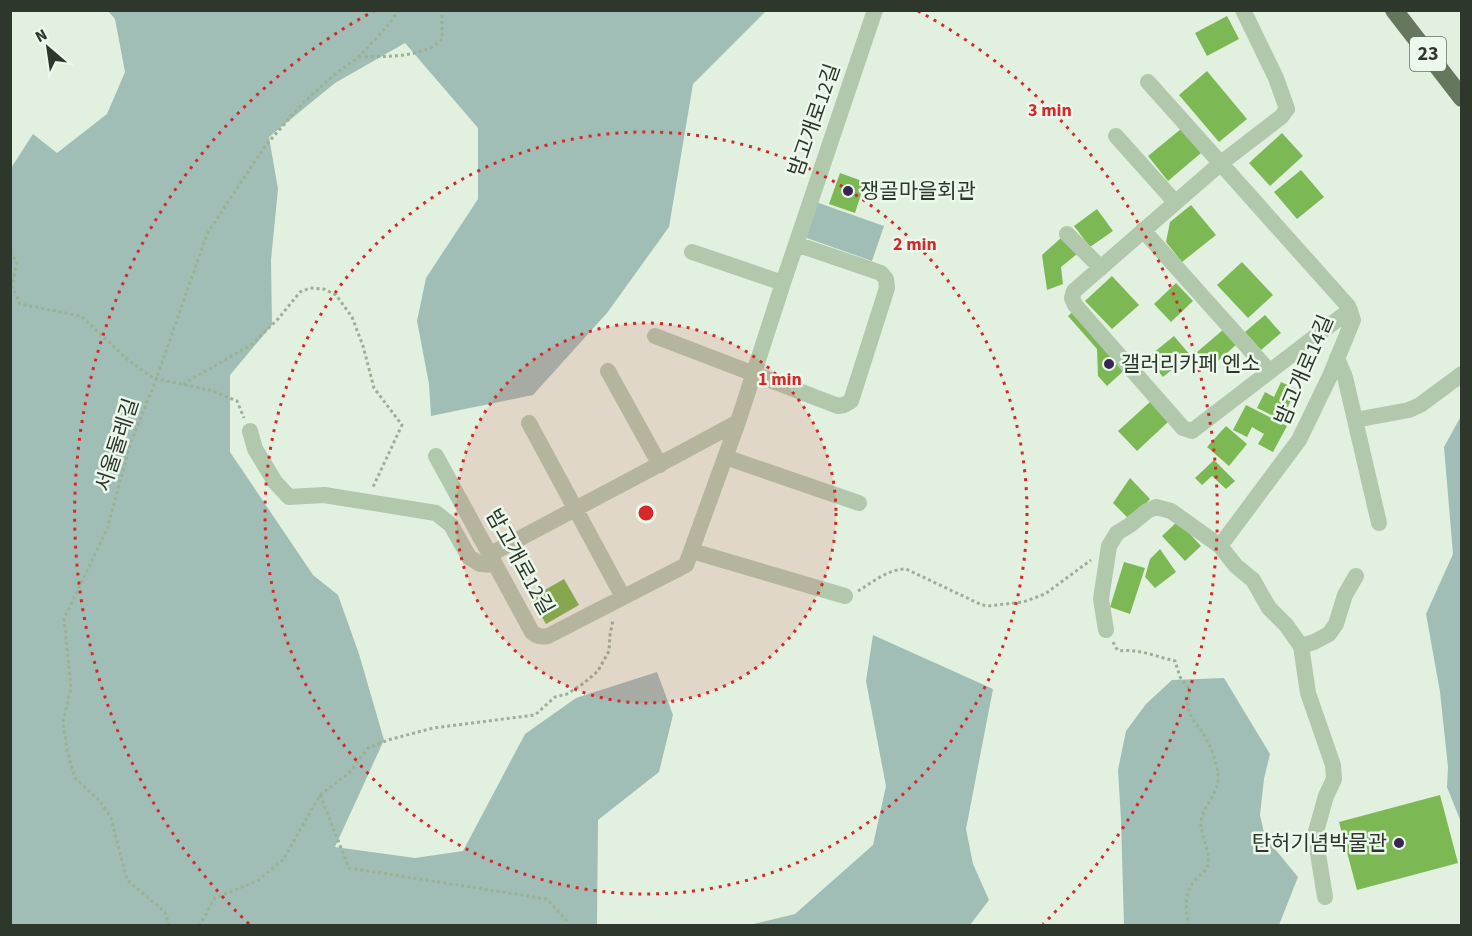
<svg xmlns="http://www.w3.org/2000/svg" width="1472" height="936" font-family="'Source Sans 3','Noto Sans KR',sans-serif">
<rect width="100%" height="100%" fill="#e2f0e0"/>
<!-- green -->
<path fill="#a1beb6" d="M108 11H766L693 84 669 227 607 313 533 395 431 416 429 384 417 321 426 278 478 199V128L405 43 335 83 269 137 278 189 271 260 272 325 230 375V452L313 575 338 595 359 654 384 740 335 847 415 858 463 851 525 734 576 698 657 672 673 715 659 772 598 820 597 925H11V168L33 134 57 153 107 114 125 72 115 19Z
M816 202 884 226 872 261 804 237Z
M1461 416V822L1447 787 1448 767 1440 692 1426 614 1453 554 1444 447Z
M873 635 993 689 966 829 973 864 989 900 970 925H749L795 914 873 845 886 786 866 681Z
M1224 678 1270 754 1264 779 1260 815 1265 837 1298 877 1279 925H1124L1121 820 1118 770 1126 731 1146 704 1172 680Z"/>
<!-- building -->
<path fill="#7cb955" d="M1227 16 1239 39 1207 56 1195 33Z
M1207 71 1247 119 1219 142 1179 95Z
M1181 129 1201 153 1168 181 1148 156Z
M1282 133 1303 156 1270 186 1249 163Z
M1301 170 1324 197 1297 219 1274 192Z
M840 173 865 182 855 213 829 204Z
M1191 205 1216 235 1182 262 1166 242 1170 222Z
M1097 209 1113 231 1090 247 1074 226Z
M1062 237 1077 254 1061 267 1063 284 1047 290 1042 255Z
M1242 262 1273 295 1248 318 1217 285Z
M1112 276 1139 305 1112 329 1085 301Z
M1176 283 1193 301 1171 322 1154 304Z
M1077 308 1129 366 1107 386 1098 376 1097 349 1068 316Z
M1265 315 1281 333 1261 350 1245 332Z
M1224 329 1237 344 1211 367 1197 352Z
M1174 336 1190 355 1163 377 1147 358Z
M1281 382 1296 389 1282 420 1257 408 1265 392 1274 397Z
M1150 402 1168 422 1137 451 1118 431Z
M1246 405 1287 426 1273 452 1258 444 1264 434 1252 427 1247 437 1233 430Z
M1226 426 1247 444 1229 466 1207 447Z
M1214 460 1235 481 1226 489 1212 476 1202 485 1195 478Z
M1130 478 1150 499 1130 520 1113 503Z
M1178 521 1201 546 1185 561 1162 536Z
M1160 549 1176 572 1155 588 1145 577 1150 559Z
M1124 562 1145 568 1130 614 1110 607Z
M564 579 579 605 546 624 531 598Z
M1440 795 1458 863 1357 890 1339 822Z"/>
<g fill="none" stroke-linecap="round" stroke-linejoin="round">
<!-- path -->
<path stroke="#9bb195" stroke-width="3" stroke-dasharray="3 3" stroke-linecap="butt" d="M359 57C384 56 423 59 442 39V10
M10 252 17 262 12 286 20 304 81 316 128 360 153 378 210 390 237 401 244 418
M183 384 251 345 278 319 300 292 310 288 324 289 336 295 352 317 363 346 374 388 402 425 373 487
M858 591C873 582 888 569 906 569L982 605 988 606 1023 602 1045 594 1091 560
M1113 642 1116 648 1120 651C1136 648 1158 657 1175 661L1180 677 1190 690C1189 696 1187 703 1188 708 1190 718 1197 724 1202 732 1210 744 1219 765 1218 780 1217 796 1202 807 1201 822 1200 837 1213 853 1207 868 1204 873 1198 877 1194 881 1183 894 1187 910 1188 926
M320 795 349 868 547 899 567 921 569 926
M169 926 165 912 127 880 111 818 99 800 75 778 67 750 63 722 71 687 64 619 107 529 131 442 157 377 207 234 265 146 304 102 334 75 359 57 388 25 399 10
M199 926 215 898 257 881 283 860 320 795 349 773 368 748 388 740 433 728 535 715 555 697 567 694 584 683 598 671 609 651 610 635 613 620"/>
<!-- minor -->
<path stroke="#b1c8ad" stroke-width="16" d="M1243 10 1276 78 1287 109 1281 117 1221 163 1074 291 1072 298 1075 305 1183 428 1192 431 1350 310
M1148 82 1348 306 1353 320 1330 376 1299 440 1220 546
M1116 136 1175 202
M1143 230 1269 371
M1067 234 1101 268
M692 252 783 283
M655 336 838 406 844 405 851 401 887 288 886 279 881 273 796 244
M1337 358 1345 377 1379 523
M608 371 660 465
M1355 420 1409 410 1420 405 1462 374
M529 423 623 597
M250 431 255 449 275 482 289 497 324 495 436 513 451 525 469 557 480 564 495 565
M436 456 532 632C538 637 541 637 548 636L686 565 738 422 783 283 875 10
M725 457 859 503
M692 551 845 596
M489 555C572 510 656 467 738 422
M1106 630 1101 599 1109 546 1117 533 1130 525 1147 511 1156 507 1171 511 1220 546 1236 566 1253 580 1269 608 1286 625 1301 646 1308 693 1333 765 1334 779 1326 796 1315 835 1325 897
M1301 646 1314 642 1329 634 1336 624 1345 595 1356 576"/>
<!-- major -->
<path stroke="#65775d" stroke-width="18" d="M1394 10 1462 98"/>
</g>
<!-- distance rings -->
<circle cx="646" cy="513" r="190" fill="#d62828" fill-opacity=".12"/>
<g fill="none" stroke="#d62828" stroke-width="3" stroke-dasharray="3 6">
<circle cx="646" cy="513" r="190"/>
<circle cx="646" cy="513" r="381"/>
<path d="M249 924A571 571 0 0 1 374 11M918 11A571 571 0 0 1 1043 924"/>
</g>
<!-- markers -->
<g fill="#392454" stroke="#edf8ec" stroke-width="2">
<circle cx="848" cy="191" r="6"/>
<circle cx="1109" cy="364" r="6"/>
<circle cx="1399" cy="843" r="6"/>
</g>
<g text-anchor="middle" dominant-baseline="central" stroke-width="5" stroke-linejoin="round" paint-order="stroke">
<!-- shield labels -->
<rect fill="#edf8ec" stroke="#677165" stroke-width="1.5" x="1410" y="37" width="36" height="34" rx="4.5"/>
<g font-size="20" font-weight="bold" fill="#2e372b">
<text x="1428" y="54">23</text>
</g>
<!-- street labels -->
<g font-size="21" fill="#2e372b" stroke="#edf8ec">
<text transform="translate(814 120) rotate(-71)">밤고개로12길</text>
<text transform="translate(1304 370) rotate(-67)">밤고개로14길</text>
<text transform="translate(117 445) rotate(-72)">서울둘레길</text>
<text transform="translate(520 562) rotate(61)">밤고개로12길</text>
</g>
<!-- poi labels -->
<g font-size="21" fill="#2e372b" stroke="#edf8ec" text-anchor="start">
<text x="860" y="191">쟁골마을회관</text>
<text x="1121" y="364">갤러리카페 엔소</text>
<text x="1387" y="843" text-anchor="end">탄허기념박물관</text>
</g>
</g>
<circle cx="646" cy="513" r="9" fill="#d62828" stroke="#edf8ec" stroke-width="3"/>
<g font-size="18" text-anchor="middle" font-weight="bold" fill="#d62828" stroke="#edf8ec" stroke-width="5" stroke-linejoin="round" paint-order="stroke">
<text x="1050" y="116">3 min</text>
<text x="915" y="250">2 min</text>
<text x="780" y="385">1 min</text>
</g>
<!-- border -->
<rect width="1472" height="936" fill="none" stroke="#2e372b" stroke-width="24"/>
<!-- north arrow -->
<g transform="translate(48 48) rotate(331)" stroke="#edf8ec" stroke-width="4.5" paint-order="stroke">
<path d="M0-4.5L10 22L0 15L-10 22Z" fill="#2e372b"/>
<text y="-9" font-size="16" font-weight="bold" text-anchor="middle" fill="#2e372b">N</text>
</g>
</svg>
